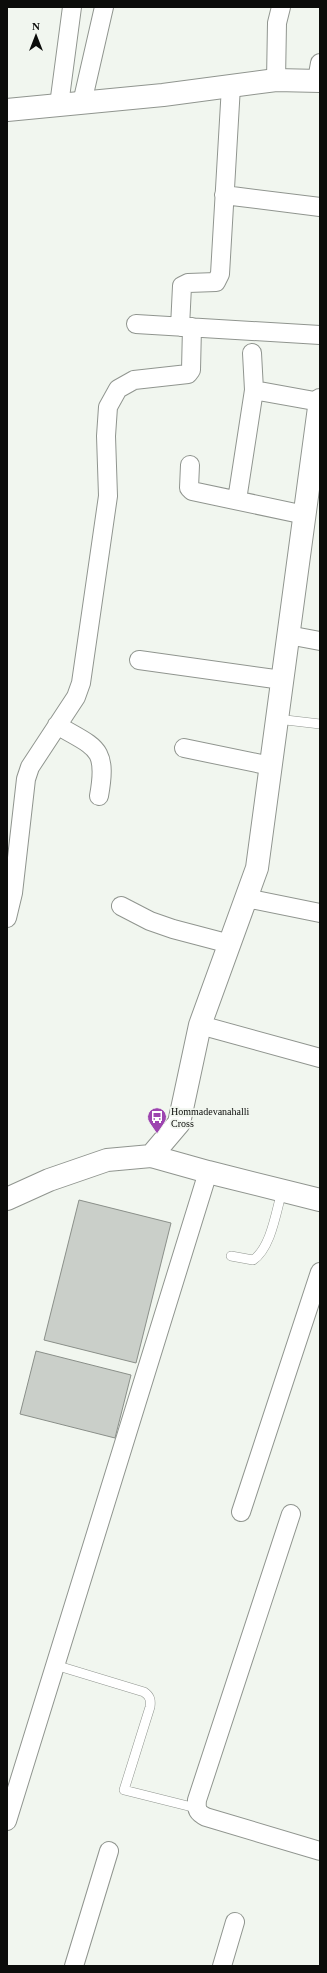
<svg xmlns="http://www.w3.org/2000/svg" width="327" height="1973" font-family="'Times New Roman',serif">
<rect width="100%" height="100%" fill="#f1f6ef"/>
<!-- building -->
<path fill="#cacfc9" stroke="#8a8f89" d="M79 1200 171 1223 136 1363 44 1340Z
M36 1351 131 1375 115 1438 20 1414Z"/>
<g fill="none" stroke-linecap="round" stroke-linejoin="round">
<defs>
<path id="service" d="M277 719 320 724
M231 1256 253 1260C271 1248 276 1212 282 1191
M55 1665 144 1692C150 1696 151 1700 150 1707L124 1790 196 1808"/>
<path id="minor" d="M276 80 277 23 281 7
M317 80 320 63
M82 103 104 7
M59 105 72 7
M224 195 320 207
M136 324 320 335
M180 327 182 286 188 283 216 282 220 274 231 86
M252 353 254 390
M190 465 189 488 192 491 305 515
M237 500 254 390 320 402
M288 635 320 641
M139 660 282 680
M57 725C95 748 108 746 99 796
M184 748 271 766
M246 898 320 913
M121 906 150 921 173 929 230 944
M7 918 13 893 26 779 30 767 76 697 81 683 108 496 106 436 108 407 118 389 134 380 188 374 191 370 192 327
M200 1025 320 1058
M241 1512 320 1272
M291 1514 197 1800C196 1810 198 1813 206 1817L320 1851
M7 1821 208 1172
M74 1966 109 1851
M222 1966 235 1922"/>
<path id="tertiary" d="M7 110 163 95 276 80 320 81
M151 1156 208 1172 320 1200"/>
<path id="secondary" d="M7 1199 49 1180 107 1160 151 1156 179 1123 200 1025 257 868 320 400"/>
</defs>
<!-- service casing -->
<use href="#service" stroke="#90958f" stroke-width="10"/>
<!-- minor casing -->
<use href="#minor" stroke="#90958f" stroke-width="20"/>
<!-- tertiary casing -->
<use href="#tertiary" stroke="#90958f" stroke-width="24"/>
<!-- secondary casing -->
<use href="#secondary" stroke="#90958f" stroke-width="24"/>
<!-- service -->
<use href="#service" stroke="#fff" stroke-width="9"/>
<!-- minor -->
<use href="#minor" stroke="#fff" stroke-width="18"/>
<!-- tertiary -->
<use href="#tertiary" stroke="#fff" stroke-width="22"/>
<!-- secondary -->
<use href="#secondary" stroke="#fff" stroke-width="22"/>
</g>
<!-- icons -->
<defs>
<symbol id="bus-pin" viewBox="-11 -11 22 30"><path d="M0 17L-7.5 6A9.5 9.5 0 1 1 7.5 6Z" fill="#9d44b0" stroke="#f1f6ef"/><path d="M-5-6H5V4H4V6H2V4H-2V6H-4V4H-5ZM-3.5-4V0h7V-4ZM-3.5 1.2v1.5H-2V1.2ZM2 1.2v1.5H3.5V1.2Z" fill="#fff"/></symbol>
</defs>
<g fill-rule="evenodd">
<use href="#bus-pin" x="146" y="1106" width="22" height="30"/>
</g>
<g text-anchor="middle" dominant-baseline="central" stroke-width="3.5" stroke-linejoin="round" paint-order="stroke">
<!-- poi labels -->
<g font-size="10" fill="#0b0c0a" stroke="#f1f6ef" text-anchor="start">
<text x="171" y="1111">Hommadevanahalli<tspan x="171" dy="12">Cross</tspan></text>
</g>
</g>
<!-- border -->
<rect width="327" height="1973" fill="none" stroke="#0b0c0a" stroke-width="16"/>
<!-- north arrow -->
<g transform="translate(36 36)" stroke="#f1f6ef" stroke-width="3" paint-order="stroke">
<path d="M0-3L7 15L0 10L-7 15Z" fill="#0b0c0a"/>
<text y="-6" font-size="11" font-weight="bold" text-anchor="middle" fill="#0b0c0a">N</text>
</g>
</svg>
